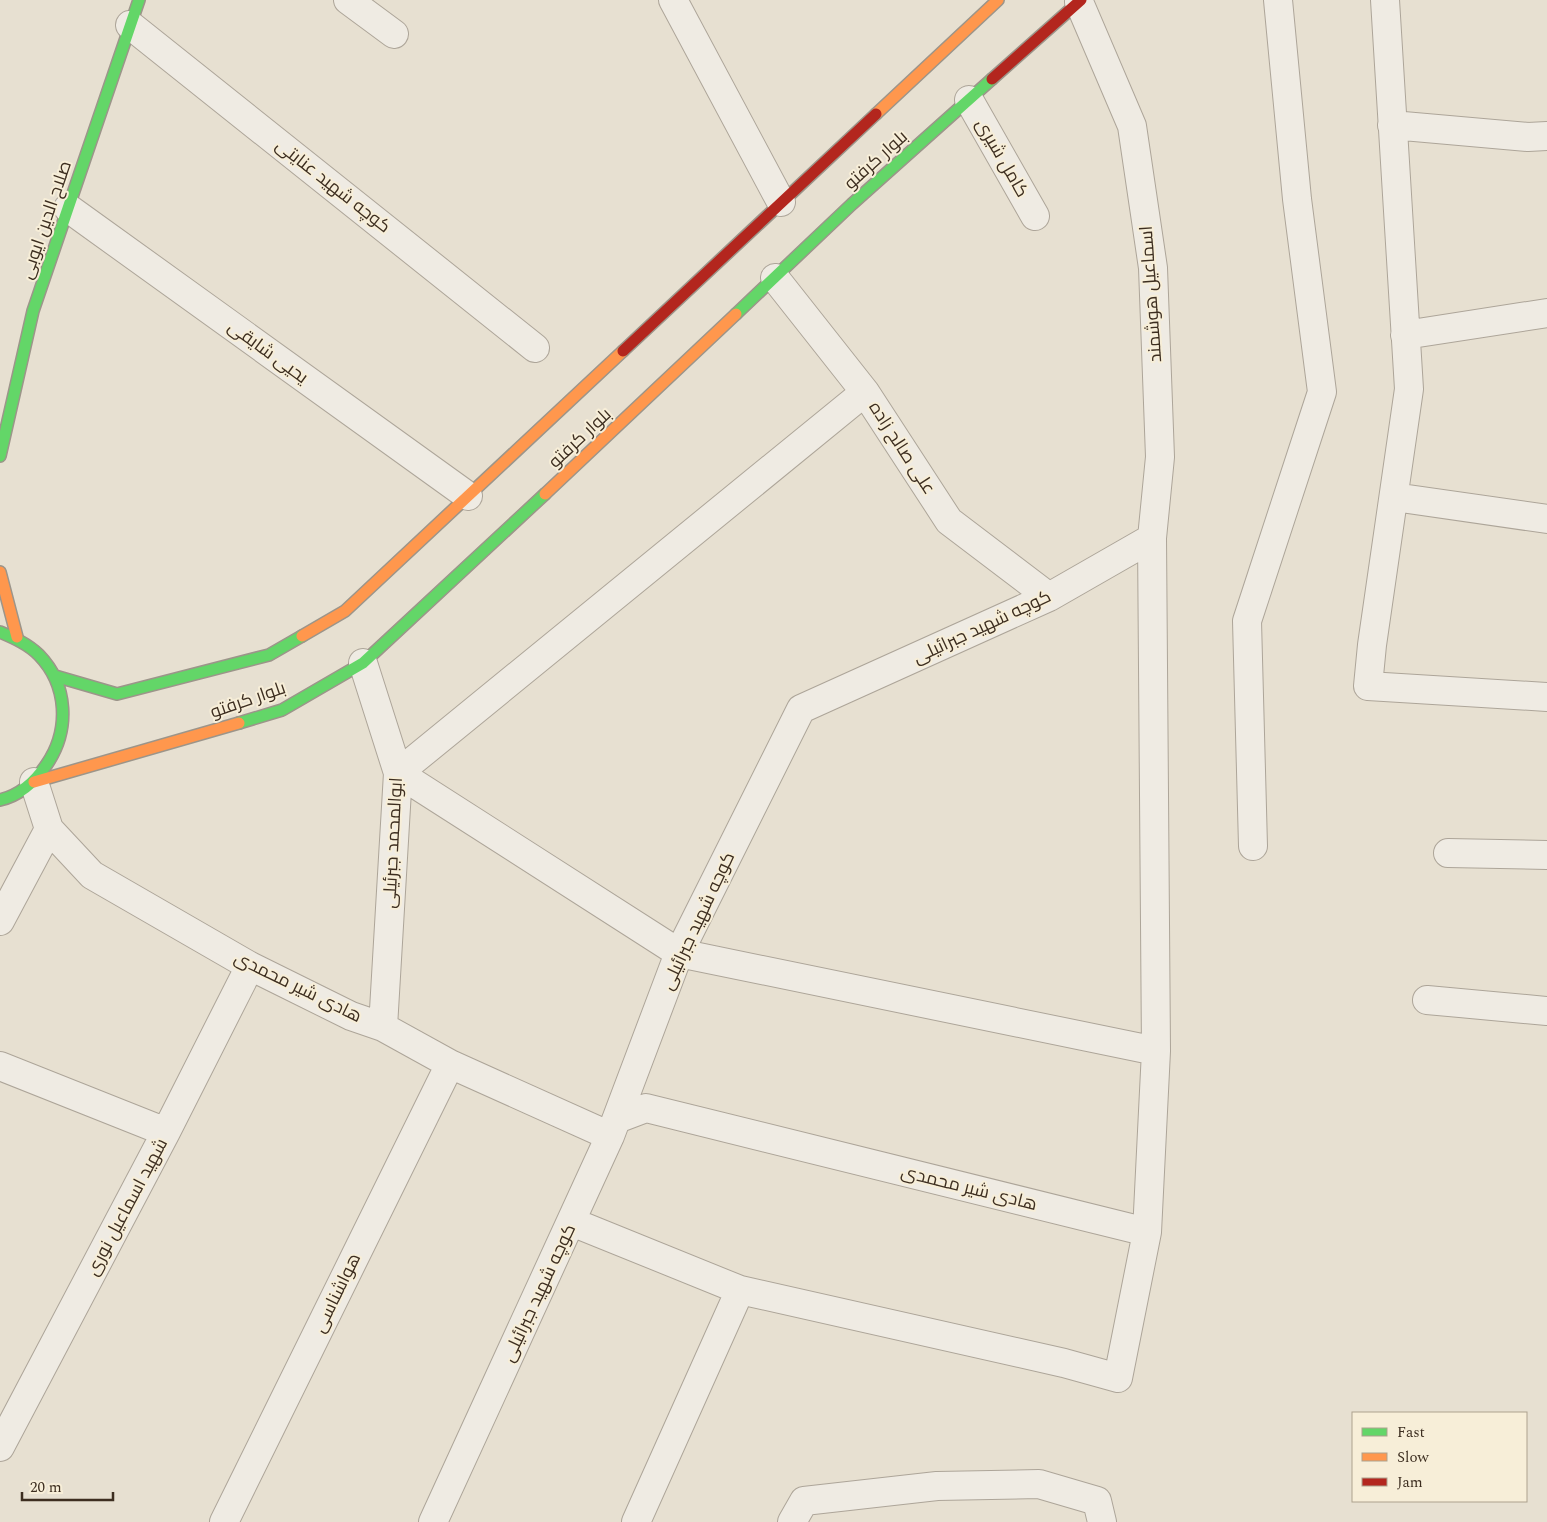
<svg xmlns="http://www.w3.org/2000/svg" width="1547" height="1522" font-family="Spectral,Cairo,serif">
<rect width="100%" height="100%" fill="#e7e0d1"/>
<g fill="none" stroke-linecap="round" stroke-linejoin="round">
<defs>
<path id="street" d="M348 0 394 34
M673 0 781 202
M1385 0 1409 389 1372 645 1368 686 1547 697
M130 25 535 348
M969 100 1035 216
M1392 125 1528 137 1547 136
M68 208 468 496
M775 278 865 392 949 521 1049 597
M1405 335 1547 313
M865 392 398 773 679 953 1156 1051 1152 538 1160 457 1153 268 1132 126 1079 2
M1394 497 1547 519
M363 663 398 773 383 1027
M34 782 49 829 92 875 250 966 351 1016 383 1027 450 1064 610 1136
M1253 846 1247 621 1322 392 1297 199 1278 0
M1448 853 1547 855
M0 921 49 829
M1427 1000 1547 1011
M0 1066 166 1132
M617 1119 646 1108 1147 1232 1156 1051
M572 1222 740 1290
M0 1447 166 1132 250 966
M224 1522 450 1064
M433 1522 610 1136 679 953 801 709 1049 597 1152 538
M636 1522 740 1290 1064 1363 1118 1378 1147 1232
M792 1522 804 1501 937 1486 1039 1484 1097 1501 1102 1522"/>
<path id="fast" d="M736 314 852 204 992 79
M0 456 33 311 139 0
M0 632C14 638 28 644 39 655 68 685 70 730 47 764 35 782 21 795 0 800
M55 676 117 694 269 655 302 636
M239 723 282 710 363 663 545 494"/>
<path id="slow" d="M876 114 998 0
M545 494 736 314
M0 572 17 637
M302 636 345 611 623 351
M34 782 239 723"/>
<path id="jam" d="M992 79 1081 0
M623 351 876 114"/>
</defs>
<!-- street casing -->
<use href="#street" stroke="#ada599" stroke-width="30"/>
<!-- fast casing -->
<use href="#fast" stroke="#9c958a" stroke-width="14"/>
<!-- slow casing -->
<use href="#slow" stroke="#9c958a" stroke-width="14"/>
<!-- jam casing -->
<use href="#jam" stroke="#9c958a" stroke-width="14"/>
<!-- street -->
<use href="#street" stroke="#efebe3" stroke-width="28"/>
<!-- fast -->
<use href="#fast" stroke="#63d668" stroke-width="11"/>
<!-- slow -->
<use href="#slow" stroke="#ff974d" stroke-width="11"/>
<!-- jam -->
<use href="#jam" stroke="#b3261e" stroke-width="11"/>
</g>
<g text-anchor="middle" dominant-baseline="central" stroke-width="4" stroke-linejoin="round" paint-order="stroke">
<!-- street labels -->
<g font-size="18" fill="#3d2e20" stroke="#f7eed8">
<text transform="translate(1002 158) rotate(60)">کامل شیری</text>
<text transform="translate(876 160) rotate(-42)">بلوار کرفتو</text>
<text transform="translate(333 186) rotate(38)">کوچه شهید عنایتی</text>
<text transform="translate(46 220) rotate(-71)">صلاح الدین ایوبی</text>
<text transform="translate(1151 294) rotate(-94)">اسماعیل هوشمند</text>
<text transform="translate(268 352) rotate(36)">یحیی شایقی</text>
<text transform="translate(580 438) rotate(-43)">بلوار کرفتو</text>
<text transform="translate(902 448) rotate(57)">علی صالح زاده</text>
<text transform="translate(982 627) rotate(-25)">کوچه شهید جبرائیلی</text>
<text transform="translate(248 700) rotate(-19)">بلوار کرفتو</text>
<text transform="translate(393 843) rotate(-87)">ابوالمحمد جبرئیلی</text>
<text transform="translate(698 921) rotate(-65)">کوچه شهید جبرائیلی</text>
<text transform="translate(298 987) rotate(26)">هادی شیر محمدی</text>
<text transform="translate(969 1188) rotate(14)">هادی شیر محمدی</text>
<text transform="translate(127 1207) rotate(-62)">شهید اسماعیل نوری</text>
<text transform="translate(337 1293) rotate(-64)">هواشناسی</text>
<text transform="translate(539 1293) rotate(-65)">کوچه شهید جبرائیلی</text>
</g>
</g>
<!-- legend -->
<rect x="1352" y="1412" width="175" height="90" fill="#f7eed8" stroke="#ada18e"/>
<rect x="1362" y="1428" width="25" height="8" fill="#63d668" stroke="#ada18e"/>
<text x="1397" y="1437" font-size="15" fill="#3d2e20">Fast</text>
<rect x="1362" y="1453" width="25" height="8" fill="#ff974d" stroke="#ada18e"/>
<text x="1397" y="1462" font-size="15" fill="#3d2e20">Slow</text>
<rect x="1362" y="1478" width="25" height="8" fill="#b3261e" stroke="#ada18e"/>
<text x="1397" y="1487" font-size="15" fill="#3d2e20">Jam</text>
<!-- scale -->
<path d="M22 1492v8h91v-8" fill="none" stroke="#3d2e20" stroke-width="2.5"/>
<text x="30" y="1492" font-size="15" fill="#3d2e20" stroke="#f7eed8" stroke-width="4" paint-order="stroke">20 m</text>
</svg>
